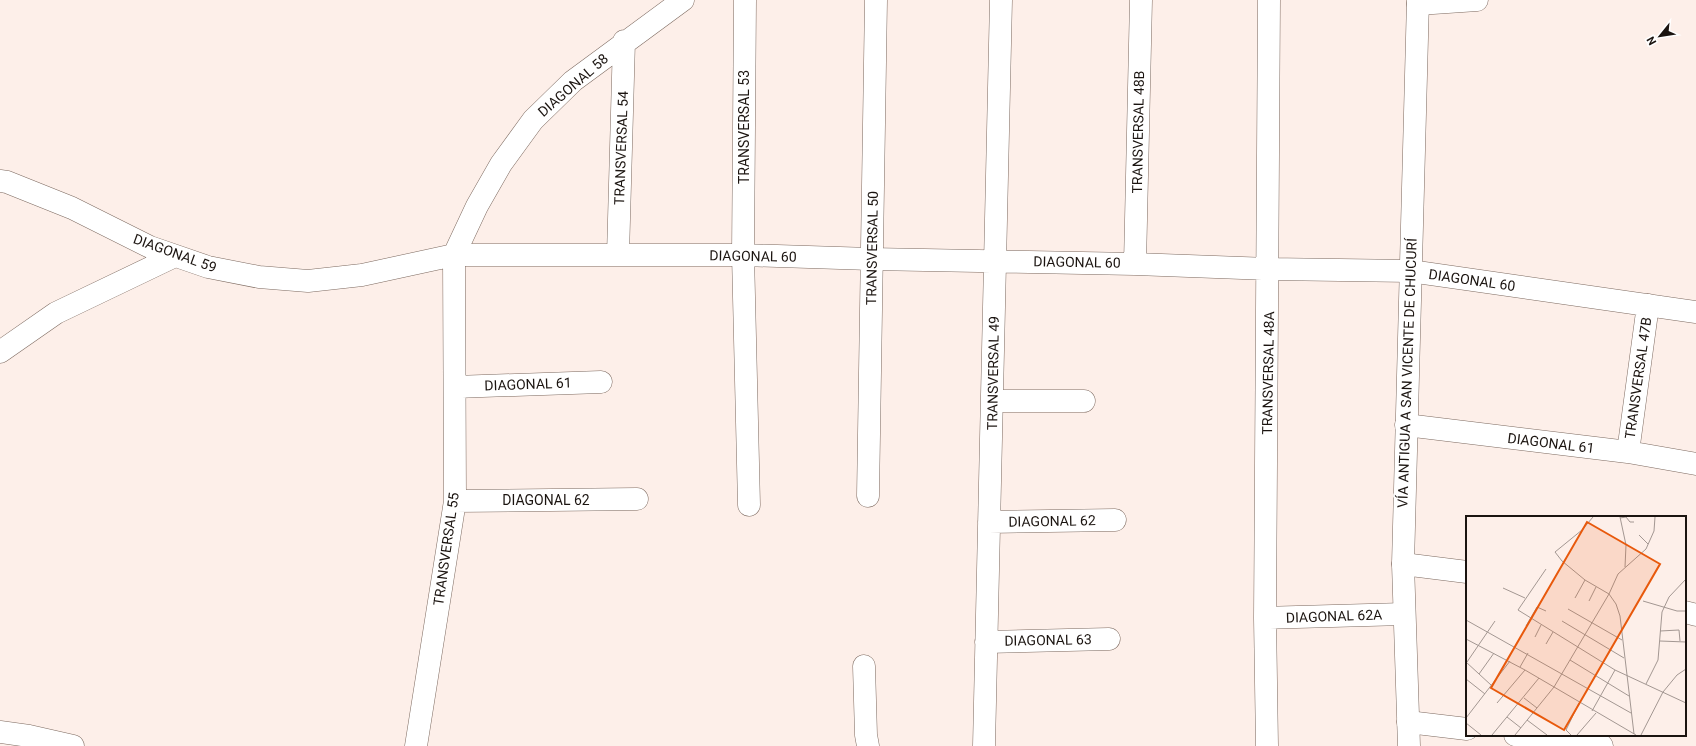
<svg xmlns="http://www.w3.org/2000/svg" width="1696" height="746" font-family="Roboto,sans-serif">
<rect width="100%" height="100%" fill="#fdefe9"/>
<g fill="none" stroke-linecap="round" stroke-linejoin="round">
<defs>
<path id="street" d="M745 0 743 255 749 505
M1418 4 1477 0
M0 181 7 182 72 208 150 247 208 267 259 277 308 281 362 275 454 255H743L871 259 1135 264 1269 269 1410 271 1696 312
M618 255 624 41
M1135 264 1141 0
M0 352 56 313 175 256
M455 387 601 382
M992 401H1084
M1406 425 1628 452 1696 464
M1628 452 1648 305
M868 496 876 0
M455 501 637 499
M989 522 1115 520
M1403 564 1467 572
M1685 612 1696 615
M1265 618 1404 614
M986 642 1109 639
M864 666 866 735 868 746
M1408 722 1467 729
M0 732 29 736 73 746
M1515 735 1602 746
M416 746 455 501 454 255 477 206 501 164 533 120 573 81 683 0
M984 746 1001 0
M1267 746 1265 618 1269 0"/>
<path id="secondary" d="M1409 746 1403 564 1418 0"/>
</defs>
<!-- street casing -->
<use href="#street" stroke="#7d6a60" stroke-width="23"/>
<!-- secondary casing -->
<use href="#secondary" stroke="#7d6a60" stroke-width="23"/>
<!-- street -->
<use href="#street" stroke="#fff" stroke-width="22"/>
<!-- secondary -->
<use href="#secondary" stroke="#fff" stroke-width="22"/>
</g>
<g text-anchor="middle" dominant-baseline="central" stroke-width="3.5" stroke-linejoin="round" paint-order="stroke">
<!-- street labels -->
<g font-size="14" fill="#1b1410" stroke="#fff">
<text transform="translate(573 85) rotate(-41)">DIAGONAL 58</text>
<text transform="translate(744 127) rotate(-90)">TRANSVERSAL 53</text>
<text transform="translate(1138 132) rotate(-89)">TRANSVERSAL 48B</text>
<text transform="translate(621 148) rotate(-88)">TRANSVERSAL 54</text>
<text transform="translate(872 248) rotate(-89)">TRANSVERSAL 50</text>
<text transform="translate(175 253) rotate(20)">DIAGONAL 59</text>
<text transform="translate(753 256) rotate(1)">DIAGONAL 60</text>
<text transform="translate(1077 262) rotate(1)">DIAGONAL 60</text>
<text transform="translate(1472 280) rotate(8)">DIAGONAL 60</text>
<text transform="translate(993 373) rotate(-89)">TRANSVERSAL 49</text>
<text transform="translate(1268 373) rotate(-89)">TRANSVERSAL 48A</text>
<text transform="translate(1407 373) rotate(-88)">VÍA ANTIGUA A SAN VICENTE DE CHUCURÍ</text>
<text transform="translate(1638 378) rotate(-82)">TRANSVERSAL 47B</text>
<text transform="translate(528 384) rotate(-2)">DIAGONAL 61</text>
<text transform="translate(1551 443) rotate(7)">DIAGONAL 61</text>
<text x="546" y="500">DIAGONAL 62</text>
<text transform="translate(1052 521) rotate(-1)">DIAGONAL 62</text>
<text transform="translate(446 549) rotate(-82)">TRANSVERSAL 55</text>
<text transform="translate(1334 616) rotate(-2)">DIAGONAL 62A</text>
<text transform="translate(1048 640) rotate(-1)">DIAGONAL 63</text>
</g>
</g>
<!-- overview -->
<g transform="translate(1466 516)">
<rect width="220" height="220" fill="#fdefe9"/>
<path fill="none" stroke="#a39792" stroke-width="1" d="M127 1 116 14 89 36 96 45 119 64 143 78 150 88 154 100 168 218M154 1 160 29 159 51M154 2 160 1 164 6H168M173 19 182 28M80 53 52 94 149 154 220 187M37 72 59 82M109 82 119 64M123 85 130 71M177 85 211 95H220M102 93 156 124M0 104 165 197M96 105 158 142M60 110 71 91 80 95M194 115 213 114 214 125M69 121 75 109M0 123 59 154 170 219M194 125 220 126M80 128 87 116M104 144 163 180M0 146 25 169M1 146 29 105M54 151 62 137M13 158 28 137M0 163 19 178M180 168 192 144 196 96 203 81 220 63M58 182 71 192M31 187 59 154M126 195 149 154M41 201 55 212M0 202 44 145M61 204 81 219M0 207 15 219M26 219 73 162M49 219 88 171 143 78 152 58 180 33 188 15 189 1M105 219 100 214 113 187M111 219 130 197M175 219 197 176 211 159 220 153"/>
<path fill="#e8590c" fill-opacity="0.15" stroke="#e8590c" stroke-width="2" d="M121 6 194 48 98 214 25 172Z"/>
<rect width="220" height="220" fill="none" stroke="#1b1410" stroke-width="2"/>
</g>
<!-- north arrow -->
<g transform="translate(1660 36) rotate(240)" stroke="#ffffff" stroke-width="3" paint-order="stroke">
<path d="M0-3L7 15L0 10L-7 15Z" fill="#1b1410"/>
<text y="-6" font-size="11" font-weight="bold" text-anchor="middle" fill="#1b1410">N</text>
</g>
</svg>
